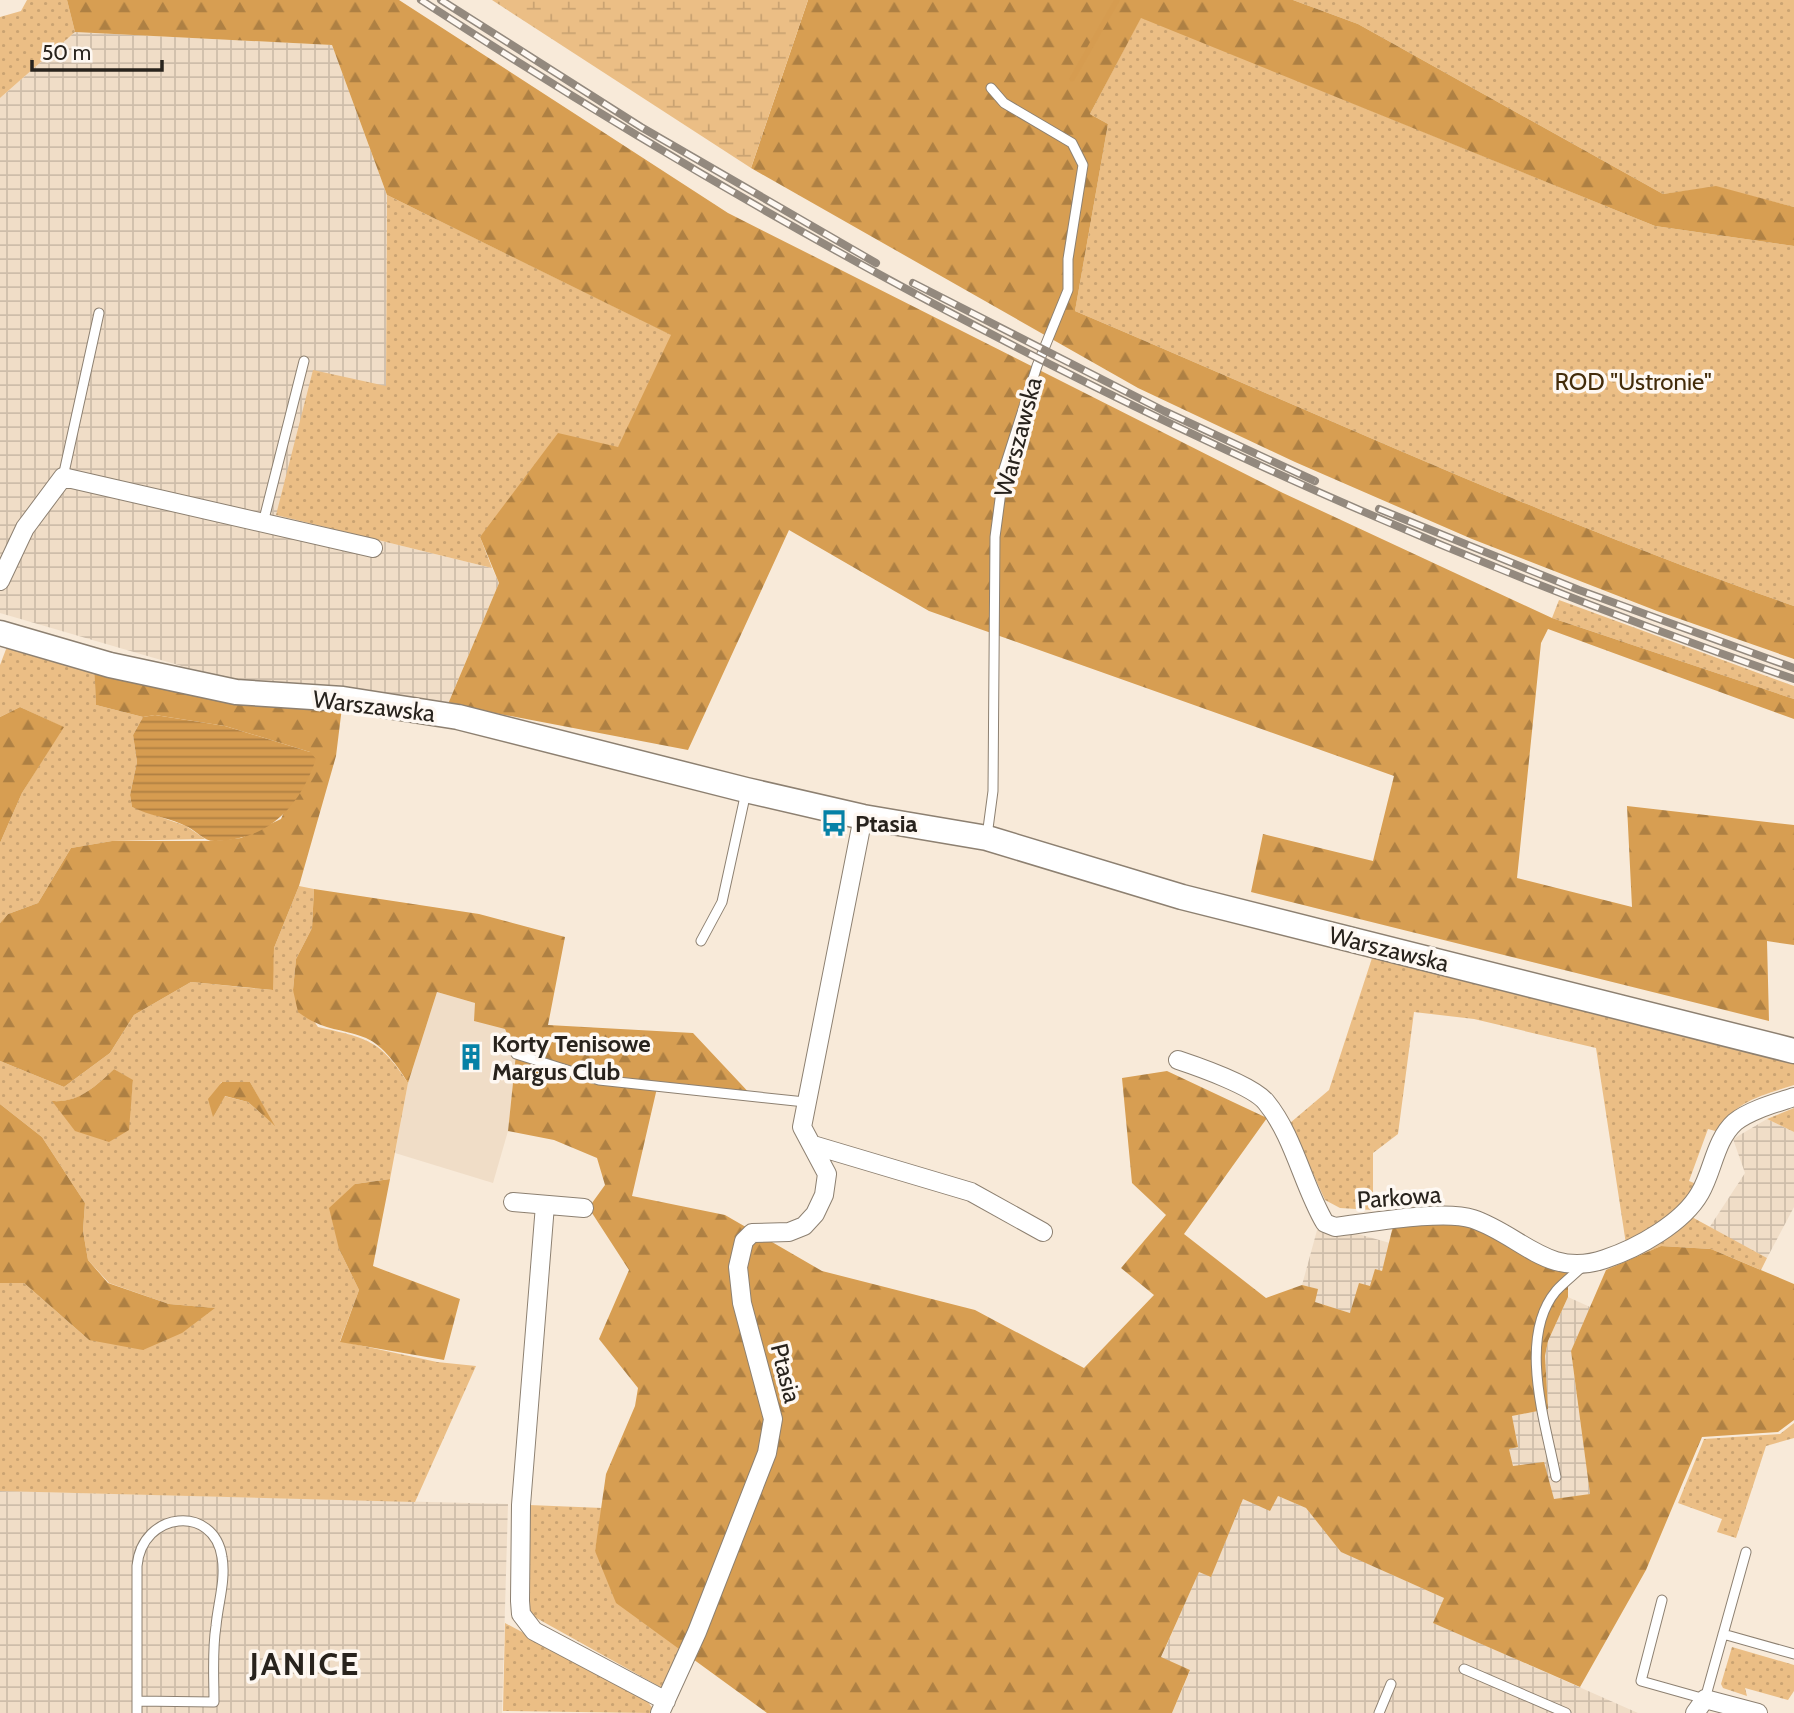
<svg xmlns="http://www.w3.org/2000/svg" width="1794" height="1713" font-family="Cabin,sans-serif">
<defs>
<pattern id="industrial-grid" width="8" height="8" patternUnits="userSpaceOnUse" patternTransform="scale(1.75)"><rect width="8" height="8" fill="#f0ddc7"/><path d="M0 4h8M4 0v8" fill="none" stroke="#cebdaa"/></pattern>
<pattern id="grass-dots" width="8" height="8" patternUnits="userSpaceOnUse" patternTransform="scale(1.75)"><rect width="8" height="8" fill="#ebbe85"/><path d="M2 2h.1M6 6h.1" fill="none" stroke="#caa372" stroke-width="1.8" stroke-linecap="round"/></pattern>
<pattern id="forest-firs" width="22" height="20" patternUnits="userSpaceOnUse" patternTransform="scale(1.75)"><rect width="22" height="20" fill="#d79e52"/><path d="M5 1l3.5 6h-7zM16 11l3.5 6h-7z" fill="#ae8043"/></pattern>
<pattern id="wetland-marsh" width="20" height="14" patternUnits="userSpaceOnUse" patternTransform="scale(1.75)"><rect width="20" height="14" fill="#ebbe85"/><path d="M1 5h8M5 5V1M11 12h8M15 12V8" fill="none" stroke="#caa372"/></pattern>
<pattern id="water-rules" width="6" height="5" patternUnits="userSpaceOnUse" patternTransform="scale(1.75)"><rect width="6" height="5" fill="#d69c50"/><path d="M0 2.5h6" fill="none" stroke="#ae7f42"/></pattern>
</defs>
<rect width="100%" height="100%" fill="#f8ead9"/>
<!-- built -->
<path fill="#f0ddc7" d="M437 992 475 1003 505 1029 516 1054 508 1131 493 1183 395 1153 408 1083Z"/>
<!-- industrial -->
<path fill="url(#industrial-grid)" d="M75 32 332 45 387 195 386 387 276 515 492 568 499 583 448 704 233 681 0 613V98Z
M1767 1119 1794 1132V1207L1767 1258 1709 1228 1745 1173 1733 1139Z
M1319 1223 1390 1243 1382 1271 1350 1313 1314 1302 1317 1289 1302 1285Z
M1568 1297 1590 1307 1571 1351 1590 1494 1554 1500 1513 1466 1509 1449 1518 1446 1512 1416 1548 1409 1545 1356 1548 1341Z
M0 1491 508 1504 502 1713H0Z
M1278 1496 1306 1508 1342 1552 1444 1598 1434 1623 1638 1713H1172L1190 1671 1161 1658 1199 1571 1211 1576 1243 1499Z"/>
<!-- grass -->
<path fill="url(#grass-dots)" fill-rule="evenodd" d="M27 0H67L75 32 0 98V17L21 11Z
M1293 0H1794V207L1716 187 1663 194 1358 24Z
M1141 17 1655 226 1794 246V606C1549 521 1314 412 1075 311L1108 124 1090 114Z
M387 195 672 335 618 448 480 537 492 568 276 515 313 370 386 386Z
M1559 600 1794 686V699L1552 618Z
M8 644 95 669 96 705 143 717 133 735 137 762 130 795 132 807 186 826 205 839 112 841 71 848 38 903 8 914 0 923V843L22 793 63 727 20 707 0 717V665Z
M299 886 314 889 312 928 296 959 293 990 318 1027C366 1038 380 1039 408 1083L390 1179 355 1184 339 1249 359 1290 340 1341 437 1362 476 1366 415 1502 0 1491V1283H24L89 1340 214 1308 169 1304 109 1283 88 1260 83 1231 85 1203 42 1137 0 1104V1061L64 1087 110 1053 134 1015 191 982 272 990 274 948ZM114 1069 133 1081 131 1099 75 1130 53 1101C79 1103 96 1086 114 1069ZM221 1082H250L273 1124 248 1102 224 1096 213 1116Z
M1372 958 1794 1061V1085C1764 1095 1732 1101 1719 1132L1708 1129 1689 1181 1699 1185 1684 1205 1626 1244 1596 1048 1474 1019 1414 1012 1398 1134 1373 1153V1210L1340 1208 1325 1200 1290 1123 1329 1090Z
M1794 1108V1132L1767 1119Z
M1690 1216 1767 1258 1761 1270 1711 1249 1661 1246 1606 1270Z
M1794 1423V1438L1766 1446 1736 1538 1717 1532 1722 1519 1678 1503 1704 1439 1780 1434Z
M529 1505 603 1508 595 1551 681 1651 662 1688 531 1615 529 1609Z
M505 1623 645 1698 653 1709 651 1713 503 1711Z
M1732 1647 1794 1665V1691L1788 1700 1745 1688 1747 1696 1723 1688 1721 1684Z"/>
<!-- forest -->
<path fill="url(#forest-firs)" d="M67 0H399L728 213 1283 493 1552 618 1794 699V719L1548 629 1541 643 1517 878 1632 907 1627 806 1794 825V945L1767 941 1769 1021 1251 892 1263 834 1373 861 1394 776 929 611 789 530 688 750 448 704 499 583 480 537 558 433 618 447 671 335 387 195 332 45 75 32Z
M808 0H1293L1358 24 1663 194 1716 186 1794 207V246L1655 226 1141 18 1090 114 1108 124 1075 311C1314 412 1549 521 1794 606V659L1657 611 1472 539 1295 462 1138 388 751 168Z
M94 660 343 699 336 756 299 886 274 948 273 990 191 982 134 1015 110 1053 64 1087 0 1061V923L8 914 38 903 71 848 112 841H215L241 838 281 819 310 752 225 726 155 715 143 717 96 705Z
M20 707 64 727 22 793 0 843V717Z
M314 889 479 914 565 937 548 1025 693 1033 754 1098 657 1088 632 1196 725 1215 822 1271 975 1310 1084 1368 1154 1295 1121 1268 1166 1215 1132 1183 1122 1078 1167 1071 1267 1118 1184 1234 1266 1298 1302 1285 1318 1289 1315 1302 1350 1313 1359 1283 1370 1286 1375 1269 1382 1271 1394 1222 1472 1218 1568 1264V1297L1548 1341 1545 1356 1548 1409 1512 1416 1518 1447 1509 1449 1513 1466 1544 1462 1554 1499 1590 1494 1571 1351 1606 1270 1661 1246 1711 1249 1794 1284V1420L1778 1432 1702 1437 1646 1570 1580 1687 1433 1623 1444 1598 1341 1552 1306 1508 1278 1496 1270 1511 1243 1499 1211 1577 1199 1572 1161 1657 1190 1670 1172 1713H767L616 1603 595 1551 606 1474 635 1406 638 1388 599 1339 629 1270 592 1213V1203L605 1185 597 1158 554 1140 508 1131 516 1054 505 1029 474 1021 475 1003 437 992 408 1083C398 1067 384 1046 366 1038 338 1027 325 1032 298 1012L293 990 296 959 312 928Z
M114 1069 133 1080 129 1130 109 1142 75 1131 52 1101C79 1103 96 1086 114 1069Z
M222 1082H250L275 1126 248 1102 225 1096 213 1117 208 1099Z
M0 1104 42 1137 85 1203 83 1231 88 1260 108 1283 169 1304 215 1308 182 1333 143 1350 89 1340 24 1283H0Z
M390 1179 373 1266 460 1299 444 1360 340 1342 359 1290 339 1249 329 1208 355 1184Z"/>
<!-- wetland -->
<path fill="url(#wetland-marsh)" d="M492 0H808L751 168Z"/>
<!-- water -->
<path fill="url(#water-rules)" d="M155 715 225 726 310 752 316 759C300 806 269 840 216 841 204 842 198 832 188 827 171 818 150 816 132 807L130 795 137 762 133 735 143 717Z"/>
<g fill="none" stroke-linecap="round" stroke-linejoin="round">
<!-- stream -->
<path stroke="#d69c50" stroke-width="5" d="M1072 79 1117 0"/>
<defs>
<path id="lane" d="M63 477 99 313
M263 523 304 361
M987 836 993 791 995 537 1004 469 1037 366 1068 290V259L1083 165 1072 143 1004 103 991 88
M701 941 722 902 746 792
M516 1054 599 1080 805 1102
M1556 1477C1546 1424 1517 1338 1556 1291 1564 1282 1575 1274 1584 1265
M1662 1600 1641 1681 1705 1699 1746 1552
M1723 1634 1794 1654
M1464 1669 1566 1713
M137 1701 214 1702C214 1677 212 1651 216 1626 218 1603 226 1580 222 1557 214 1504 142 1511 137 1566V1713
M1379 1713 1391 1684"/>
<path id="street" d="M0 581 25 528 63 477 373 548
M1178 1060C1199 1067 1253 1086 1266 1102 1294 1136 1303 1186 1325 1223L1335 1227C1369 1223 1443 1209 1473 1219 1521 1235 1548 1279 1605 1259 1638 1248 1683 1223 1700 1193 1713 1171 1715 1140 1735 1122 1750 1110 1776 1103 1794 1097
M813 1145 971 1192 1043 1232
M513 1202 584 1208
M545 1205 521 1505 520 1601 521 1614 534 1631 666 1701
M660 1713 697 1632 767 1453 773 1419 742 1303 738 1267 744 1241 752 1233 789 1232 804 1226 815 1214 824 1195 827 1174 802 1127 863 817
M1695 1713 1705 1699 1758 1713"/>
<path id="secondary" d="M0 633 110 665 236 692 343 699 458 717 746 790 863 817 987 838 1182 897 1794 1051"/>
</defs>
<!-- lane casing -->
<use href="#lane" stroke="#8d8071" stroke-width="11"/>
<!-- street casing -->
<use href="#street" stroke="#8d8071" stroke-width="20"/>
<!-- secondary casing -->
<use href="#secondary" stroke="#8d8071" stroke-width="27"/>
<!-- lane -->
<use href="#lane" stroke="#fff" stroke-width="9"/>
<!-- street -->
<use href="#street" stroke="#fff" stroke-width="18"/>
<!-- secondary -->
<use href="#secondary" stroke="#fff" stroke-width="24"/>
<defs>
<path id="rail" d="M421 0C857 284 1302 510 1794 679
M441 0 641 127 876 263
M913 283 1164 411 1315 481
M1379 509 1579 590 1794 668"/>
</defs>
<!-- rail casing -->
<use href="#rail" stroke="#93897e" stroke-width="8"/>
<!-- rail -->
<use href="#rail" stroke="#fef8f2" stroke-width="5" stroke-dasharray="16" stroke-linecap="butt"/>
</g>
<!-- icons -->
<defs>
<symbol id="bus-bare" viewBox="-9 -9 18 18"><path d="M-5-6H5V4H4V6H2V4H-2V6H-4V4H-5ZM-3.5-4V0h7V-4ZM-3.5 1.2v1.5H-2V1.2ZM2 1.2v1.5H3.5V1.2Z" fill="#0681a6" stroke="#fef8f2" stroke-width="2.5" paint-order="stroke"/></symbol>
<symbol id="building-bare" viewBox="-9 -9 18 18"><path d="M-4-6H4V6H1V3H-1V6H-4ZM-2.5-4.3h1.7v1.8h-1.7ZM.8-4.3h1.7v1.8H.8ZM-2.5-1h1.7V.8h-1.7ZM.8-1h1.7V.8H.8Z" fill="#0681a6" stroke="#fef8f2" stroke-width="2.5" paint-order="stroke"/></symbol>
</defs>
<g fill-rule="evenodd">
<use href="#bus-bare" x="815" y="804" width="38" height="38"/>
<use href="#building-bare" x="452" y="1038" width="38" height="38"/>
</g>
<g text-anchor="middle" dominant-baseline="central" stroke-width="7" stroke-linejoin="round" paint-order="stroke">
<!-- park labels -->
<g font-size="24" fill="#432c0a" stroke="#fef8f2">
<text x="1633" y="381">ROD "Ustronie"</text>
</g>
<!-- street labels -->
<g font-size="24" fill="#28231d" stroke="#fef8f2">
<text transform="translate(1018 437) rotate(-75)">Warszawska</text>
<text transform="translate(374 706) rotate(7)">Warszawska</text>
<text transform="translate(1389 949) rotate(14)">Warszawska</text>
<text transform="translate(1399 1197) rotate(-4)">Parkowa</text>
<text transform="translate(786 1373) rotate(76)">Ptasia</text>
</g>
<!-- poi labels -->
<g font-size="24" font-weight="bold" fill="#28231d" stroke="#fef8f2" text-anchor="start">
<text x="855" y="823">Ptasia</text>
<text x="492" y="1043">Korty Tenisowe<tspan x="492" dy="28">Margus Club</tspan></text>
</g>
<!-- district labels -->
<g font-size="32" font-weight="bold" letter-spacing="2" fill="#28231d" stroke="#fef8f2">
<text x="305" y="1663">JANICE</text>
</g>
</g>
<!-- scale -->
<path d="M32 60v10h130v-10" fill="none" stroke="#28231d" stroke-width="3.5"/>
<text x="42" y="60" font-size="21" fill="#28231d" stroke="#fef8f2" stroke-width="5" paint-order="stroke">50 m</text>
</svg>
